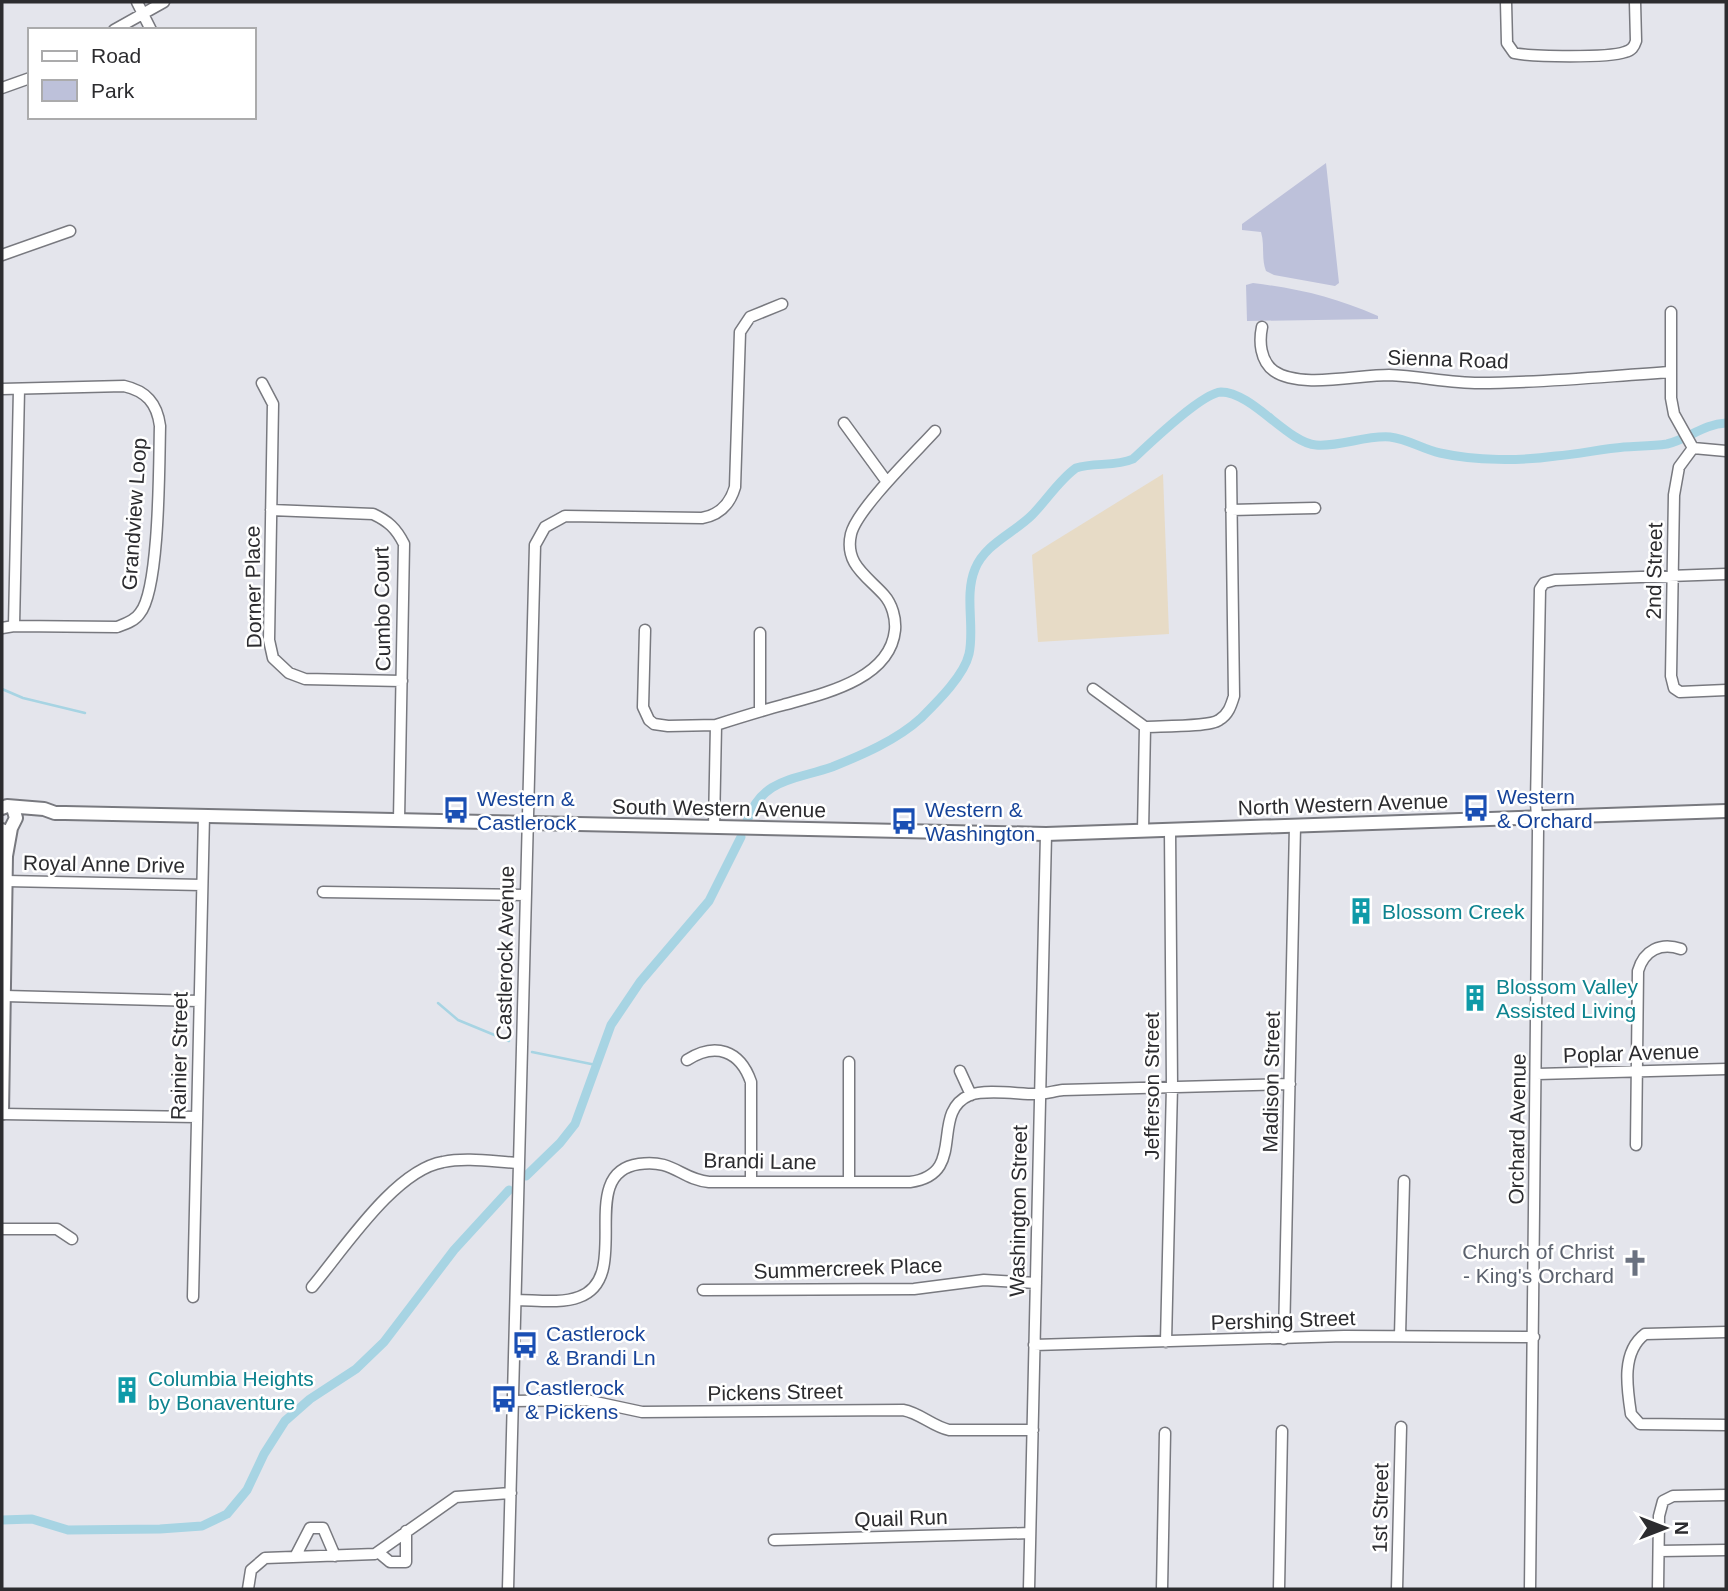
<svg xmlns="http://www.w3.org/2000/svg" width="1728" height="1591" font-family="Helvetica,sans-serif">
<rect width="100%" height="100%" fill="#e4e5ec"/>
<!-- industrial -->
<path fill="#e7dbc6" d="M1163 474 1169 634 1038 642 1032 555Z"/>
<!-- green -->
<path fill="#bdc1da" d="M1326 163 1339 283 1335 286 1274 275 1266 271C1261 258 1265 245 1261 232L1242 230V224Z
M1253 283C1300 289 1334 297 1378 316V319L1247 321 1246 285Z"/>
<g fill="none" stroke-linecap="round" stroke-linejoin="round">
<!-- stream -->
<path stroke="#a7d4e3" stroke-width="2.5" d="M2 689 23 698 85 713
M438 1003 458 1020 509 1041
M532 1052 596 1065"/>
<!-- canal -->
<path stroke="#a7d4e3" stroke-width="9" d="M747 821C762 778 795 780 832 767 862 755 897 740 921 718 936 703 964 676 969 654 975 627 964 596 975 569 985 544 1014 533 1032 515 1047 500 1059 480 1076 468 1094 462 1115 467 1133 459 1149 444 1202 393 1221 392 1252 392 1288 443 1316 445 1341 447 1365 435 1390 437 1408 439 1422 449 1440 453 1476 461 1520 461 1556 456 1579 454 1602 449 1624 447 1639 446 1653 446 1667 444 1688 439 1704 424 1726 423
M526 1176 560 1143 575 1124 611 1025 640 982 709 901 741 837
M2 1520 32 1519 68 1530 160 1529 202 1526 227 1514 247 1490 264 1454 285 1421 310 1399 356 1369 384 1342 454 1250 509 1190"/>
<defs>
<path id="minor" d="M137 2 151 30
M1506 2 1507 43 1514 53C1531 57 1609 58 1625 52 1632 50 1634 47 1636 41L1635 2
M114 30 164 2
M2 88 30 78
M2 255 70 231
M1671 312V398L1674 414 1693 448
M1262 327C1259 341 1260 361 1274 371 1300 389 1357 375 1389 375 1419 376 1449 383 1479 383 1543 383 1607 376 1671 372
M262 383 273 404 269 640 273 658 289 673 305 679 402 681
M2 389 124 386C146 391 157 403 160 426 159 461 160 589 140 613 135 621 125 624 117 627L14 626 2 628
M844 423 887 482
M1726 451 1693 448 1679 467 1674 495 1671 676 1674 688 1680 692 1726 690
M271 510 373 514C388 521 396 528 404 544L399 820
M1231 510 1315 508
M14 626 19 389
M645 630 643 707 649 720 654 724 668 726 716 725
M760 633V711
M1093 689 1145 727
M1145 727C1159 726 1210 727 1219 720 1228 715 1231 706 1234 696L1231 471
M714 827 716 725C738 718 760 711 783 705 822 694 890 680 895 630 896 618 892 604 884 595 867 576 844 564 851 534 857 509 916 452 935 431
M1143 831 1145 727
M6 881 202 885
M323 892 526 895
M5 996 199 1001
M687 1060C715 1042 740 1050 751 1082V1182
M960 1071 971 1095
M1537 1074 1726 1069
M2 1114 197 1117
M1636 1145 1638 971C1644 950 1661 942 1681 949
M849 1181V1062
M2 1229H57L72 1239
M312 1287C344 1249 395 1170 443 1162 467 1157 495 1162 519 1163
M703 1290 914 1289 984 1280 1036 1283
M193 1297 204 815
M516 1300C535 1300 561 1304 579 1297 635 1277 574 1173 639 1164 674 1159 680 1179 709 1182H910C969 1174 928 1113 970 1095 985 1089 1018 1094 1035 1094 1045 1094 1054 1091 1063 1090L1290 1084
M1726 1332 1645 1334C1621 1352 1627 1388 1631 1414L1640 1424 1726 1425
M1400 1336 1404 1181
M1284 1339 1295 826
M1166 1342 1172 1086 1170 830
M1034 1345 1344 1336 1534 1337
M513 1401 586 1400 642 1412 903 1410C920 1413 932 1426 949 1430H1033
M774 1540 1030 1533
M1659 1551 1726 1550
M378 1552 390 1562H406V1531
M295 1557 310 1528H323L335 1556
M248 1589 251 1570 265 1558 375 1554 456 1497 511 1493
M508 1589 535 545 545 527 565 516 702 518C720 515 730 504 735 487L740 332 750 317 782 304
M1029 1589 1046 834
M1162 1589 1165 1433
M1279 1589 1282 1431
M1397 1589 1401 1427
M1530 1589 1538 830 1536 803 1540 589 1544 583 1555 580 1726 574
M1658 1589 1659 1516 1663 1501 1673 1496 1726 1495"/>
<path id="major" d="M2 808 7 806 44 809 55 813H65L1046 834 1726 811
M2 830 3 849 6 856
M2 1113 6 856 11 828 16 818 13 808"/>
</defs>
<!-- minor casing -->
<use href="#minor" stroke="#78797f" stroke-width="13"/>
<!-- major casing -->
<use href="#major" stroke="#78797f" stroke-width="16"/>
<!-- minor -->
<use href="#minor" stroke="#fff" stroke-width="10"/>
<!-- major -->
<use href="#major" stroke="#fff" stroke-width="12"/>
</g>
<!-- icons -->
<defs>
<symbol id="bus-bare" viewBox="-9 -9 18 18"><path d="M-5-6H5V4H4V6H2V4H-2V6H-4V4H-5ZM-3.5-4V0h7V-4ZM-3.5 1.2v1.5H-2V1.2ZM2 1.2v1.5H3.5V1.2Z" fill="#1a4fb4" stroke="#fff" stroke-width="2.5" paint-order="stroke"/></symbol>
<symbol id="building-bare" viewBox="-9 -9 18 18"><path d="M-4-6H4V6H1V3H-1V6H-4ZM-2.5-4.3h1.7v1.8h-1.7ZM.8-4.3h1.7v1.8H.8ZM-2.5-1h1.7V.8h-1.7ZM.8-1h1.7V.8H.8Z" fill="#0f9aa8" stroke="#fff" stroke-width="2.5" paint-order="stroke"/></symbol>
<symbol id="church-bare" viewBox="-9 -9 18 18"><path d="M-1.2-6h2.4v3.5h3.3v2.4h-3.3V6h-2.4V-.1h-3.3v-2.4h3.3Z" fill="#6b7280" stroke="#fff" stroke-width="2.5" paint-order="stroke"/></symbol>
</defs>
<g fill-rule="evenodd">
<use href="#bus-bare" x="1457" y="789" width="38" height="38"/>
<use href="#bus-bare" x="437" y="791" width="38" height="38"/>
<use href="#bus-bare" x="885" y="802" width="38" height="38"/>
<use href="#building-bare" x="1342" y="892" width="38" height="38"/>
<use href="#building-bare" x="1456" y="979" width="38" height="38"/>
<use href="#church-bare" x="1616" y="1244" width="38" height="38"/>
<use href="#bus-bare" x="506" y="1326" width="38" height="38"/>
<use href="#building-bare" x="108" y="1371" width="38" height="38"/>
<use href="#bus-bare" x="485" y="1380" width="38" height="38"/>
</g>
<g text-anchor="middle" dominant-baseline="central" stroke-width="5" stroke-linejoin="round" paint-order="stroke">
<!-- street labels -->
<g font-size="21" fill="#2c2c2f" stroke="#fff">
<text transform="translate(1448 359) rotate(2)">Sienna Road</text>
<text transform="translate(134 514) rotate(-86)">Grandview Loop</text>
<text transform="translate(1654 571) rotate(-89)">2nd Street</text>
<text transform="translate(253 587) rotate(-91)">Dorner Place</text>
<text transform="translate(382 609) rotate(-91)">Cumbo Court</text>
<text transform="translate(1343 804) rotate(-2)">North Western Avenue</text>
<text transform="translate(719 808) rotate(1)">South Western Avenue</text>
<text transform="translate(104 864) rotate(1)">Royal Anne Drive</text>
<text transform="translate(505 953) rotate(-89)">Castlerock Avenue</text>
<text transform="translate(1631 1053) rotate(-2)">Poplar Avenue</text>
<text transform="translate(179 1056) rotate(-89)">Rainier Street</text>
<text transform="translate(1271 1082) rotate(-89)">Madison Street</text>
<text transform="translate(1151 1086) rotate(-90)">Jefferson Street</text>
<text transform="translate(1517 1129) rotate(-89)">Orchard Avenue</text>
<text transform="translate(760 1161) rotate(1)">Brandi Lane</text>
<text transform="translate(1018 1211) rotate(-89)">Washington Street</text>
<text transform="translate(848 1268) rotate(-2)">Summercreek Place</text>
<text transform="translate(1283 1320) rotate(-2)">Pershing Street</text>
<text transform="translate(775 1392) rotate(-1)">Pickens Street</text>
<text transform="translate(1380 1508) rotate(-89)">1st Street</text>
<text transform="translate(901 1518) rotate(-2)">Quail Run</text>
</g>
<!-- transit labels -->
<g font-size="21" fill="#164399" stroke="#fff" text-anchor="start">
<text x="1497" y="796">Western<tspan x="1497" dy="24">&amp; Orchard</tspan></text>
<text x="477" y="798">Western &amp;<tspan x="477" dy="24">Castlerock</tspan></text>
<text x="925" y="809">Western &amp;<tspan x="925" dy="24">Washington</tspan></text>
<text x="546" y="1333">Castlerock<tspan x="546" dy="24">&amp; Brandi Ln</tspan></text>
<text x="525" y="1387">Castlerock<tspan x="525" dy="24">&amp; Pickens</tspan></text>
</g>
<!-- culture labels -->
<g font-size="21" fill="#0d838f" stroke="#fff" text-anchor="start">
<text x="1382" y="911">Blossom Creek</text>
<text x="1496" y="986">Blossom Valley<tspan x="1496" dy="24">Assisted Living</tspan></text>
<text x="148" y="1378">Columbia Heights<tspan x="148" dy="24">by Bonaventure</tspan></text>
</g>
<!-- worship labels -->
<g font-size="21" fill="#5b616d" stroke="#fff" text-anchor="end">
<text x="1614" y="1251">Church of Christ<tspan x="1614" dy="24">- King's Orchard</tspan></text>
</g>
</g>
<!-- border -->
<rect width="1728" height="1591" fill="none" stroke="#2c2c2f" stroke-width="7"/>
<!-- legend -->
<rect x="28" y="28" width="228" height="91" fill="#ffffff" stroke="#ababac" stroke-width="2"/>
<rect x="42" y="51" width="35" height="10" fill="#ffffff" stroke="#ababac" stroke-width="2"/>
<text x="91" y="63" font-size="21" fill="#2c2c2f">Road</text>
<rect x="42" y="80" width="35" height="21" fill="#bdc1da" stroke="#ababac" stroke-width="2"/>
<text x="91" y="98" font-size="21" fill="#2c2c2f">Park</text>
<!-- north arrow -->
<g transform="translate(1665 1528) rotate(90)" stroke="#ffffff" stroke-width="5" paint-order="stroke">
<path d="M0-5L12 26L0 18L-12 26Z" fill="#2c2c2f"/>
<text y="-10" font-size="19" font-weight="bold" text-anchor="middle" fill="#2c2c2f">N</text>
</g>
</svg>
